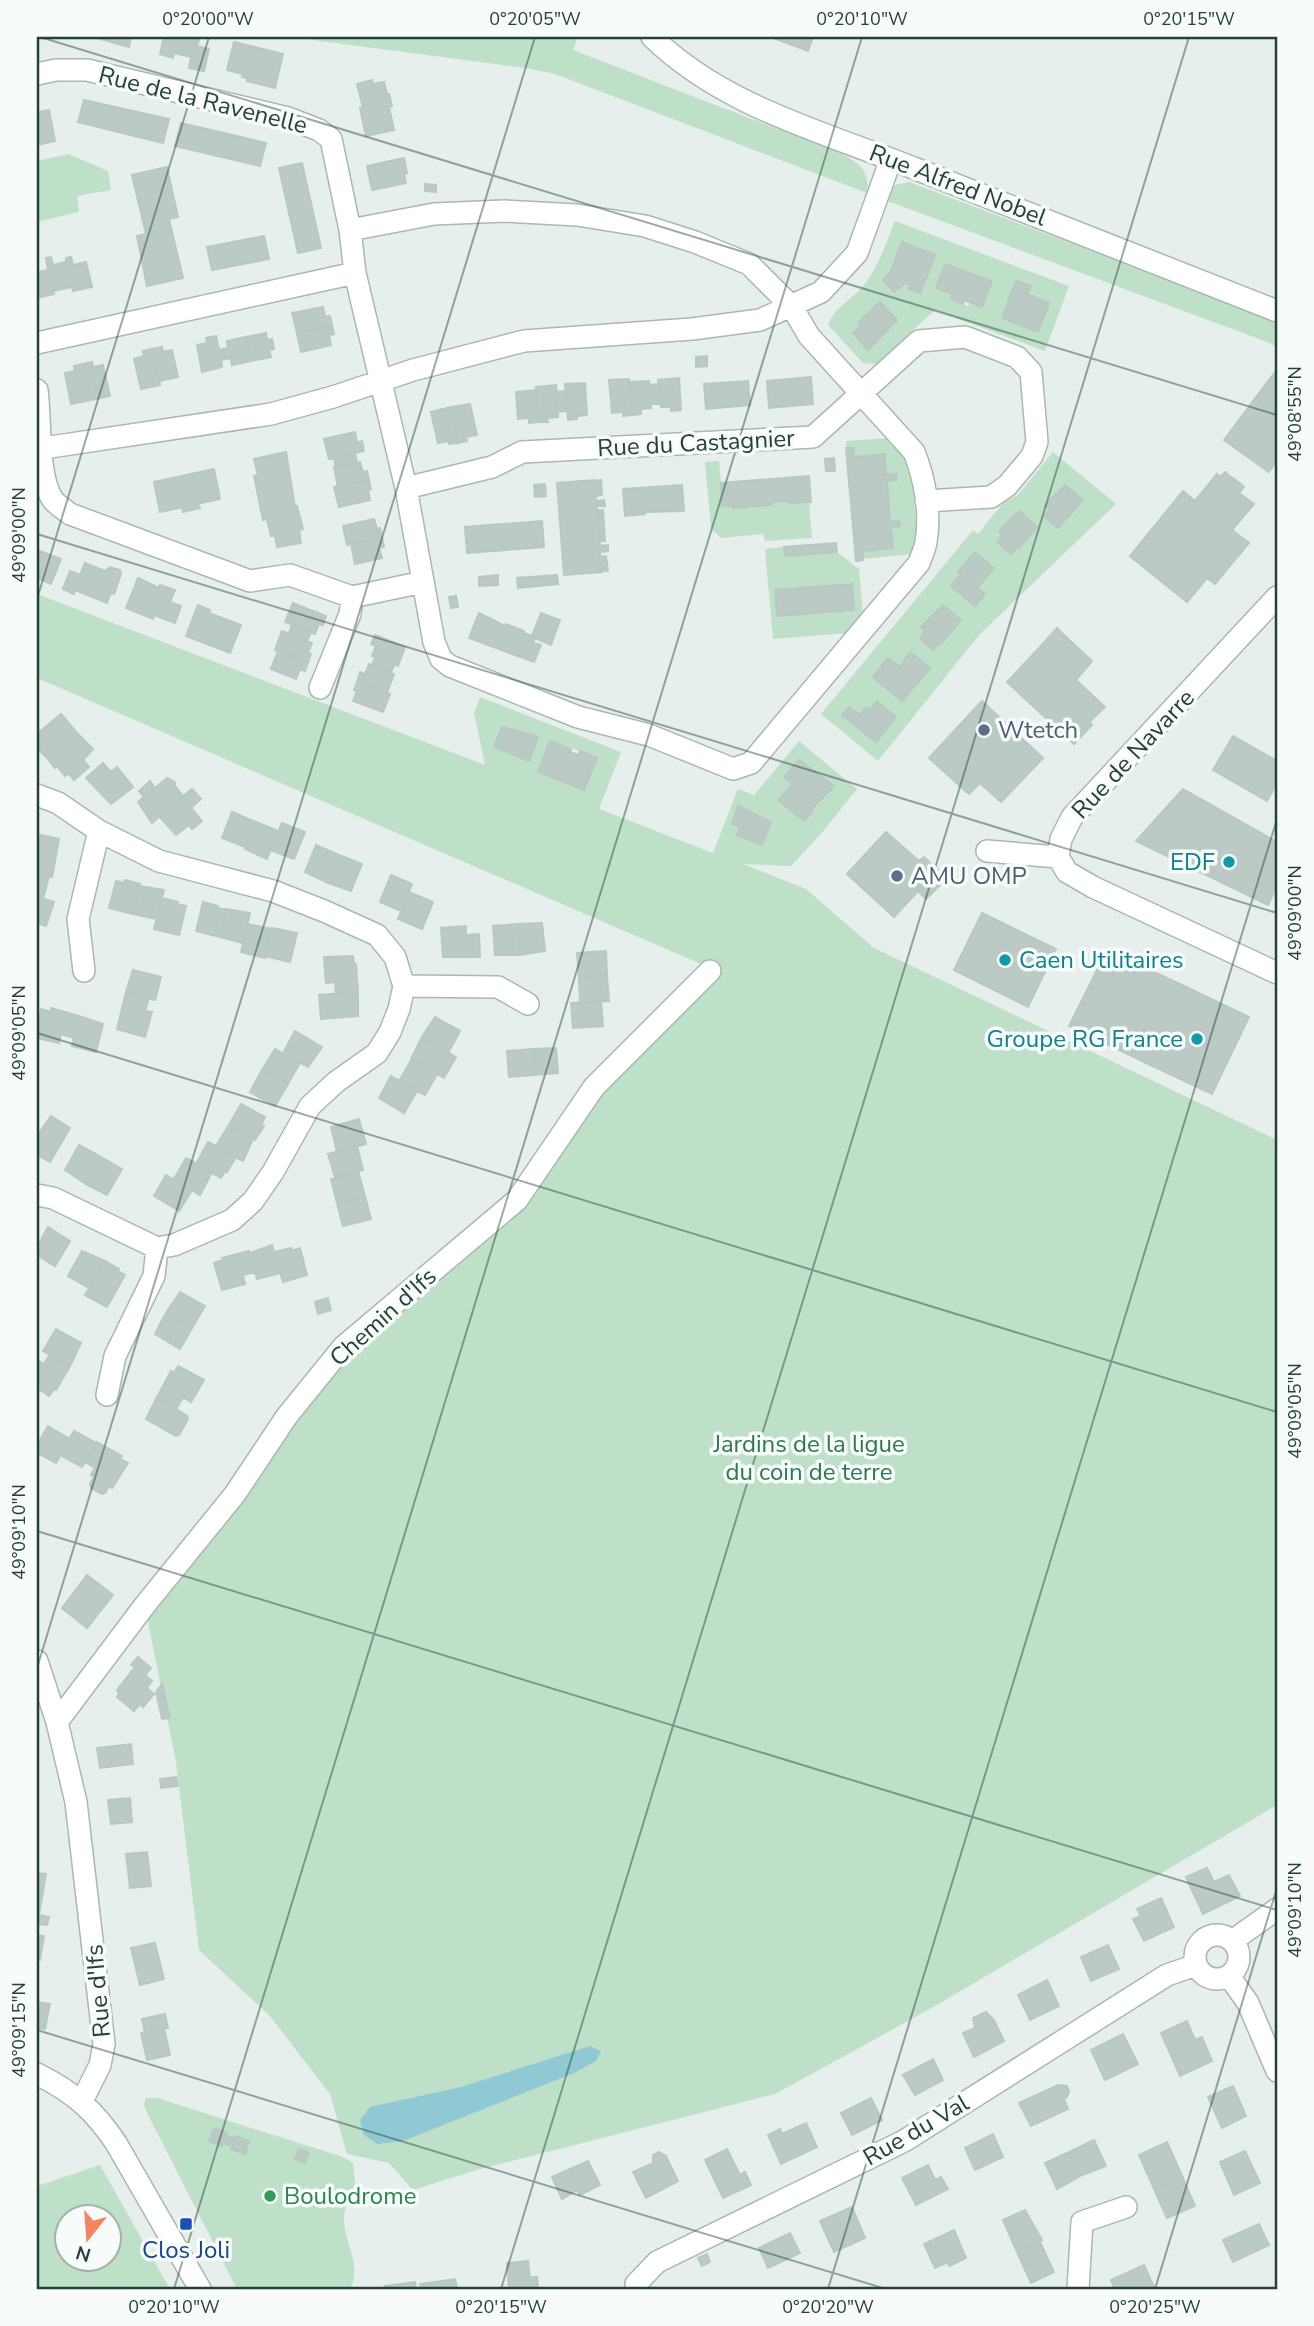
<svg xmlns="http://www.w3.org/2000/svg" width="1314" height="2326" font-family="'Nunito Sans',sans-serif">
<rect width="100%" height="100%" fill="#e6efeb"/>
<!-- green -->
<path fill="#bfe0c8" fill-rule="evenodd" d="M290 37H578L573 50 842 154C860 164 870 171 867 193L555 74 526 68Z
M68 154 108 171 111 190 77 196 79 212 37 222V161Z
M909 182 1253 312 1277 324V348L1270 343 885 200 895 185Z
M895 221 1069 286 1045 351 935 310 876 364 863 363 828 325C834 307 852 300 864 285 879 265 886 244 895 221ZM945 264 992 282 982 307 970 302 968 306 951 299 953 294 936 288Z
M890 438 911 461 918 548 913 554 863 559 862 551 891 527 900 526 899 521 890 522 885 454 854 457 853 448H846V441Z
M1053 452 1116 504 979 635 878 761 821 714 973 530 978 534 1003 503 1018 495ZM1065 485 1083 500 1058 528 1044 516 1050 509 1045 505ZM994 568 977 588 985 594 951 586 961 574 959 572ZM943 605 961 620 941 644 939 643 933 649 920 638 925 631 921 627ZM911 652 929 668 902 701 873 677 888 658 900 667Z
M719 461 723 506H732L733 508 771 505V502L790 501 791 503 809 502 812 538 765 541 763 534 721 538 711 529 705 462Z
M784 547 785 556 837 552 859 569 863 615 848 633 773 639 765 549ZM775 590 854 610 777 616Z
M37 594 485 765 474 713 480 697 621 752 599 809 713 853 738 789 754 795 799 741 857 789 820 835 791 866 743 864 806 889 874 948 1277 1140V1805L930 2009 775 2094 480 2169 413 2190 389 2163 347 2154 330 2094 269 2015 199 1950 176 1762 146 1612 284 1411 507 1207 591 1083 708 967 37 678ZM550 741 580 751 584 790 538 772Z
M146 2098H157L343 2157 353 2163 356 2191C324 2223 368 2258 350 2289H237L149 2117 144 2105Z
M100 2165 170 2289H37V2186ZM66 2218H108V2260H66Z"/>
<!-- water -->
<path fill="#8ec9d4" d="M590 2046 601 2051 596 2061 574 2073 403 2141 377 2144 364 2135 360 2120 370 2107 461 2087Z"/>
<!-- building -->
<path fill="#bbcac4" stroke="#b8c9c2" stroke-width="2" d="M93 37H131L129 47Z
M164 37H200L197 46 209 49 204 71 189 68 191 57 174 53 173 58 160 54Z
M771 37H813L808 51Z
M234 42 283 54 275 88 247 81V78L242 77 243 74 227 70Z
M372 80 373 84 384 82 387 94H389L392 106 389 107 394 130 366 136 360 108H363L357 84Z
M84 100 169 119 163 143 78 122Z
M37 107 38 112 49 110 55 141 37 145Z
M181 123 266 143 260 166 175 146Z
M404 158 407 173 404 174 406 183 372 190 367 166Z
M302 163 321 248 298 253 279 168Z
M167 167 178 217 169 219 183 278 147 286 137 236 146 234 132 175Z
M425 184 436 185V192L425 191Z
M264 236 269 259 212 270 207 247Z
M902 242 925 251 921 262 931 266 920 293 909 289 910 285 905 283 894 292 883 280 890 273Z
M925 251 935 255 931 266 921 262Z
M51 257 53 265 66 262V258L71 257 73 265 86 262 92 287 73 291 72 287 53 291 54 294 37 298V272L48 270 46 258Z
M945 264 992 281 982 307 964 300 963 304 951 299 953 294 936 288Z
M1016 281 1031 286 1027 294 1049 303 1038 332 1002 318Z
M880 302 897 320 868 350 853 333 861 326 858 323Z
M323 307 325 317 330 316 332 325 297 333 292 313Z
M332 325 334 334 329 335 331 345 301 352 297 333Z
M266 333 267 340 272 339 274 349 269 350 271 357 251 361 246 337Z
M216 336 219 350 223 349 225 359 221 360 222 367 202 372 197 345 207 343 206 338Z
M246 337 251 361 232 365 231 358 225 359 223 349 228 348 227 341Z
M162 347 163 352 172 350 178 377 159 381 152 349Z
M152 349 160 385 141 389 134 359 144 356 143 351Z
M707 356V366L696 367V357Z
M92 362 93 367 103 365 110 396 91 400 83 364Z
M83 364 91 400 71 404 65 373 75 371 74 366Z
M1275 372 1277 373V460L1269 472 1224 440Z
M811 377 813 404 769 408 767 381Z
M679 378 681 410 671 411V407H661L658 380Z
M629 379 632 415 623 416V412L612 413 609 380Z
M649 381 651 408 641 409V414L632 415 629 382Z
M748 381 750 405 706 409 704 384Z
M585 383 587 415 577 416V419L568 420 565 384Z
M659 384 660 404H651L649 385Z
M556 385 558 417 547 418 548 422H539L536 387Z
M536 390 539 422 529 423V418L518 419 516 392Z
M565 391 567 411 557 412 556 392Z
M470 404 477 435 466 437 467 441 458 443 451 407Z
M451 407 458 443 449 444 448 441 438 443 431 412Z
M355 432 357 443 362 441 364 451 329 459 324 439Z
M846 448H853L854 457 885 454 886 475 896 474V480L887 481 890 522 899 521 900 526 891 527 893 548 862 551 863 560 856 561Z
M286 452 295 507 297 506 303 529 299 530 301 543 277 547 275 536H271L267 519 263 520 254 476 258 475 254 459Z
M355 453 357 463 336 467 334 458Z
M834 458 835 471H826L825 459Z
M360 462 363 472 367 471 369 480 338 487 334 467Z
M214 469 220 499 160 512 154 482Z
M1225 472 1232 478 1229 484 1233 478 1244 487 1239 493 1254 504 1232 530 1249 543 1215 584 1207 578 1187 602 1130 556 1183 491 1195 501 1217 474 1220 477Z
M809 476 811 502 790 503V501H781L771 502V505L733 508 732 506H722L721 483Z
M369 480 371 489 368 490 370 500 339 507 334 487Z
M595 480 596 501 604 500 605 506H597L600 546 608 545V551L600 552 602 572 564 575 557 483Z
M601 480 602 495 596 496 595 481Z
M545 484 546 496 535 497 534 485Z
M682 485 684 511 645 512V514L625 516 623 489Z
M1065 485 1083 500 1058 528 1044 516 1050 509 1045 505Z
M198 504 200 508 183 512 182 507Z
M603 510 605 541H599L597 511Z
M1019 511 1037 527 1019 548 1017 547 1011 554 997 542 1003 535 999 531Z
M374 519 377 529 380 528 382 538 347 545 343 526Z
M542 521 544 547 467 553 465 527Z
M382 538 384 547 379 548 382 558 355 564 351 544Z
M836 543 837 552 785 556 784 547Z
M37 550 61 559 51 584 37 578Z
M975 552 994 568 977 588 985 594 975 606 951 586 961 574 958 572Z
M606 556 608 571H602L600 557Z
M85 563 105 571 110 567 120 570 121 574 114 594 111 593 107 603 75 590 74 594 63 589 70 571 80 575Z
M498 575V585L479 586V577Z
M557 575 558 584 518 588 517 578Z
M138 578 159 588 160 585 175 590 170 602 181 606 175 623 154 615 153 619 126 608Z
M852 584 854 610 777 616 775 590Z
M456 596 458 607 451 608 449 597Z
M293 603 326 616 323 625 319 624 315 634 285 622Z
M198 605 210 610 209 613 241 625 230 653 186 636Z
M943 605 961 620 941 644 939 643 933 650 920 638 925 631 921 627Z
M479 613 505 626 506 624 524 631V633L532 636 541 613 560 620 551 645 535 638 533 643 541 645 534 662 469 638Z
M292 625 311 632 307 641 289 633Z
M1057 628 1066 637 1050 656 1040 647Z
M282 631 312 643 308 653 311 654 308 662 275 650Z
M375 635 405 647 398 666 372 656 376 646 371 644Z
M1066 637 1092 661 1076 680 1105 707 1089 722 1092 725 1074 744 1007 682 1040 647 1050 656Z
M278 651 308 662 305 671 300 669 296 679 271 669Z
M910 652 930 668 902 701 873 677 888 658 900 667Z
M375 657 394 664 391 673 372 666Z
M369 664 394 674 387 693 357 682 360 672 365 674Z
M357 682 390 694 383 712 353 701 357 691 354 690Z
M877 701 896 717 876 742 842 715 849 707 860 715 866 707 870 710Z
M982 701 1043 758 1001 802 980 783 969 794 929 758Z
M61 714 77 733 47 758 38 749 41 747 37 742V734Z
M502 727 537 736 538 738 529 761 494 747Z
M77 733 93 749 83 760 89 767 74 780 68 773 65 776 57 766 55 768 47 758Z
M1233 736 1277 761V783L1267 801 1213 770Z
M550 741 571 749 570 752 578 755 580 751 597 758 584 790 538 772Z
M799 760 834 786 812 808 813 810 804 821 778 800 793 784 784 777Z
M103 763 111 772 117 767 133 787 111 804 86 778Z
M167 778 175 782V786L183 796 152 823 138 802Z
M150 781 155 788 144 797 139 791Z
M192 789 201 799 191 808 202 821 192 829 189 825 176 835 159 816Z
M1183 789 1277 842V886L1268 905 1136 841Z
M738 806 771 822 762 845 737 835 740 827 732 824Z
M232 812 256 822 245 847 222 838Z
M256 822 278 831 267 859 245 849Z
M282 823 305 832 294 859 270 850Z
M886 832 919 861 924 857 947 878 926 899 918 891 894 917 847 874Z
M37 834 59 839 52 877 37 873Z
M316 845 339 855 328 883 305 872Z
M339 855 362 864 351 891 328 883Z
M37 873 49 876 43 899 37 897Z
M391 875 412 884 401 911 380 902Z
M125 880 140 884 133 914 109 908 116 881 124 883Z
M140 886 164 890 157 919 133 914Z
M409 892 433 902 422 929 398 919Z
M37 897 54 902 46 926 37 923Z
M162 898 178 902 177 904 186 906 179 935 154 929Z
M203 902 218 906V908L226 910 220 937 196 931Z
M226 909 250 913 243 943 220 937Z
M982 913 1056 949 1028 1007 954 970Z
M542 923 545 951 520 955 518 924Z
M248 924 272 929 265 958 241 952Z
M518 924 520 955H495L493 926Z
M466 926V935L479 934 480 957H443L441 928Z
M272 928 297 933 290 962 265 956Z
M1107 950 1182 985 1144 1062 1069 1026Z
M606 951 607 976 579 978 577 953Z
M353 956 354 964H356L358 992 336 994 335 982 326 983 324 957Z
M133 970 161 977 155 1000 126 992Z
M607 976 609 1001 580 1003 579 978Z
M1182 985 1249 1017 1212 1094 1144 1062Z
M126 992 149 998 145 1011 152 1012 145 1037 117 1029Z
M358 992V1016L321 1019 319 995Z
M601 1001 603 1026 573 1028 571 1003Z
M51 1008 79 1016 74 1038 61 1034 59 1043 37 1038 41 1009 51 1012Z
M79 1016 103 1024 96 1052 72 1046Z
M435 1017 460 1031 448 1053 422 1037Z
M295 1031 322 1047 308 1067 283 1053Z
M422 1037 456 1057 444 1078 411 1059Z
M556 1048 558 1073 534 1075 533 1049Z
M275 1049 300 1063 288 1084 262 1070Z
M533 1049 534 1075 509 1077 507 1051Z
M412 1059 437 1074 425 1095 399 1081Z
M262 1070 288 1084 275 1106 250 1092Z
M391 1076 417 1091 404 1113 379 1098Z
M241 1104 265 1117 261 1125 264 1126 255 1140 229 1125Z
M51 1116 70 1128 50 1162 37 1155V1136Z
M359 1119 366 1144 337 1152 331 1127Z
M229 1125 253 1139 243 1161 216 1146Z
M208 1142 236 1157 227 1172 226 1170 221 1178 196 1164Z
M79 1145 101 1157 86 1184 65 1170Z
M357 1146 363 1170 335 1177 328 1154Z
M101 1157 122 1169 107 1195 86 1184Z
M186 1158 212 1172 200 1195 174 1179Z
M358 1171 365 1196 337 1203 331 1179Z
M166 1175 192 1190 179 1211 154 1196Z
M365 1196 371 1219 343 1226 337 1203Z
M48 1227 70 1241 55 1266 37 1255V1248Z
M272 1245 280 1273 257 1279 250 1253Z
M291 1248V1251L300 1248 307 1275 283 1282 274 1252Z
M82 1251 105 1261 89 1288 68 1276Z
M249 1251 255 1272 243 1275 245 1284 222 1290 214 1263 223 1260 222 1258Z
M105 1261 119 1269 118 1271 125 1275 107 1307 85 1295Z
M180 1292 205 1306 192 1328 166 1313Z
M328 1298 331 1310 318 1314 315 1302Z
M166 1313 192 1328 180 1349 155 1334Z
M56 1329 81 1343 70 1366 43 1351Z
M50 1354 70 1366 56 1390 54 1389 49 1396 37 1388V1360L44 1364Z
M178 1366 204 1380 191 1402 183 1397 177 1408 157 1397 171 1371 174 1373Z
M157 1397 187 1416 188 1419 179 1435 176 1436 146 1419Z
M48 1426 70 1439 56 1463 37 1453V1445Z
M74 1431 96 1443 82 1467 60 1455Z
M97 1442 122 1456 120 1459 128 1463 112 1488 109 1486 105 1493 102 1494 91 1488 90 1484 94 1477 91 1475 95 1468 85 1462Z
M87 1575 113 1595 87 1628 62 1608Z
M138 1657 151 1668 145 1675 152 1681 147 1688 154 1694 143 1707 140 1704 134 1711 117 1697 119 1693 117 1690 135 1667 131 1665Z
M162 1684 170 1718 162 1719 156 1692Z
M131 1744 133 1764 100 1768 97 1748Z
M176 1777 178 1786 161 1788 160 1779Z
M130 1798 132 1822 111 1824 108 1800Z
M147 1852 151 1886 130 1888 126 1854Z
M1207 1868 1214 1882 1229 1875 1240 1896 1203 1914 1186 1877Z
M37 1873 46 1874 39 1915 49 1917 47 1925 37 1924Z
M1161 1898 1174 1927 1144 1941 1133 1919 1141 1916 1137 1909Z
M37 1935 44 1936 40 1960H37Z
M155 1943 164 1979 140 1985 131 1948Z
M1108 1945 1119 1969 1091 1981 1081 1957Z
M1047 1980 1059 2006 1030 2020 1018 1995Z
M37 2002 50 2004 45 2029 37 2028Z
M986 2012 994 2020 1004 2041 974 2057 963 2033 975 2028 973 2018Z
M165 2014 168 2028H164L170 2055 147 2060 141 2033 145 2032 142 2019Z
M1187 2021 1195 2040 1202 2037 1212 2061 1180 2076 1161 2033Z
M1123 2034 1138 2064 1105 2080 1091 2050Z
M933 2059 943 2080 915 2095 903 2075Z
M1058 2085 1067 2086 1069 2091 1067 2097 1064 2099 1068 2109 1031 2126 1019 2103Z
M1233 2086 1246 2116 1222 2128 1208 2097Z
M871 2098 882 2120 852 2135 841 2113Z
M806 2123 817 2147 781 2164 768 2135 780 2129 782 2134Z
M214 2128 227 2133 226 2136 235 2139 236 2136 249 2141 245 2154 231 2149 232 2146 223 2143 222 2146 209 2141Z
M993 2134 1003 2157 975 2170 965 2148Z
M1094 2140 1106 2166 1080 2176 1069 2152Z
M1167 2142 1182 2176 1154 2189 1139 2155Z
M299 2149 309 2153 305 2163 295 2159Z
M727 2149 740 2175 745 2172 751 2185 723 2198 705 2160Z
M1245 2151 1260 2183 1234 2195 1220 2162Z
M659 2152 666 2156 678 2181 646 2198 633 2172 653 2163V2155Z
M1069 2152 1080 2176 1057 2189 1045 2163Z
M588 2161 600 2185 580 2195 577 2190 562 2199 552 2177Z
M928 2165 935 2180 941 2177 948 2189 916 2205 902 2178Z
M1182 2176 1195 2206 1167 2218 1154 2189Z
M852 2207 865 2238 834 2252 820 2221Z
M1025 2210 1042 2240 1017 2252 1003 2220Z
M1259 2224 1269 2245 1233 2262 1223 2240Z
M954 2230 966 2258 949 2266 948 2262 935 2268 924 2244Z
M790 2233 800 2253 768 2268 759 2248Z
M1040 2242 1054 2272 1031 2283 1017 2252Z
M707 2254 710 2262 702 2266 698 2258Z
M528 2261 530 2278 537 2277 538 2289H509L507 2263Z
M1144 2265 1154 2287 1150 2289H1115L1111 2280Z
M455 2279 457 2289H421L420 2284Z
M415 2282 416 2289H386L385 2286Z"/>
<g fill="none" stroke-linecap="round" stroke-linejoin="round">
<defs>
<path id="minor" d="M652 37C724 107 824 132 916 169 1036 216 1157 264 1277 311
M37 74 56 70H87L288 118 319 130 331 139 350 230 355 273 406 488 434 642 441 659 450 666 578 717 649 735 733 769 751 763 919 563C921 557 925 549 926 542 931 513 925 479 914 452L809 336 792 307 749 264 695 242 645 226 577 215 504 211 434 214 350 230
M37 343 355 273
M37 390C41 419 37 477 53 500 57 505 65 510 70 514L250 581 290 575 352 597 423 582
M37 449 271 414 333 397 413 370 524 341 692 329 760 320 821 292 857 253 891 159
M406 488 492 467 522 452 813 437 919 341 965 337 1017 357 1031 372 1037 442 1032 456 1007 486 991 497 926 501
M1277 597 1072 817 1061 839 1058 857 1067 872 1093 887 1277 973
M320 688 350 614 352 597
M37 795 58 803 99 831 159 861 273 891 324 911 377 935 395 957 404 986 399 1009 390 1032 377 1053 336 1082 310 1106 273 1172 253 1201 232 1220 174 1245 157 1248 53 1198 37 1195
M987 851 1058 857
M84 971 78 919 99 831
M404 986 498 987 528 1004
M107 1395 115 1356 154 1276 157 1248
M37 1661 57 1722 76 1802 104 2044 100 2065 82 2101
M57 1722 145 1605 235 1494 287 1416 343 1347 517 1200 594 1087 710 971
M1195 1957a22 22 0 1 1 44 0a22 22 0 1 1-44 0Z
M1232 1941 1277 1909
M1229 1976 1248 2003 1277 2071
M37 2074C73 2092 94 2110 116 2143L200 2289
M636 2289V2284L657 2262 904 2141 1167 1975 1196 1965
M1078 2289 1082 2222 1126 2207"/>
</defs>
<!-- minor casing -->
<use href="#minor" stroke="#a8b8b2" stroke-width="24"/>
<!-- minor -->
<use href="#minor" stroke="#fff" stroke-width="21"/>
</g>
<!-- ticks -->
<path fill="none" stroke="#24423a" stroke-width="2" stroke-opacity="0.45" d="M40 37 1277 415M37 534 1277 913M37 599 209 37M37 1033 1277 1412M37 1531 1277 1910M37 1668 535 37M37 2030 886 2289M174 2289 862 37M501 2289 1189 37M828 2289 1277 819M1155 2289 1277 1888"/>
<!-- markers -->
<g fill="#5c6f8a" stroke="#f7fbf9" stroke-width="2.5">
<circle cx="984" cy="730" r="7"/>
<circle cx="897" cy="876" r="7"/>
</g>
<g fill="#0f9aa8" stroke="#f7fbf9" stroke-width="2.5">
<circle cx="1229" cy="862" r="7"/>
<circle cx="1005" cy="960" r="7"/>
<circle cx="1197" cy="1039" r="7"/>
</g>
<circle fill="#2e9e5b" stroke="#f7fbf9" stroke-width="2.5" cx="270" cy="2196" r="7"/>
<rect fill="#1a4fb4" stroke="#f7fbf9" stroke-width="2.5" x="179" y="2217" width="14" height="14" rx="3.5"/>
<g text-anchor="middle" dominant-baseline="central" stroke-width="7" stroke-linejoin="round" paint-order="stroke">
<!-- street labels -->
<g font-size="24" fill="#24423a" stroke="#f7fbf9">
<text transform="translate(203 100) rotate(14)">Rue de la Ravenelle</text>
<text transform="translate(958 185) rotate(21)">Rue Alfred Nobel</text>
<text transform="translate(696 443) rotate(-3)">Rue du Castagnier</text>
<text transform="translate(1133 754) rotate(-47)">Rue de Navarre</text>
<text transform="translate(383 1317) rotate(-42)">Chemin d'Ifs</text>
<text transform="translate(98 1991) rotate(-95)">Rue d'Ifs</text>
<text transform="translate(916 2130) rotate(-30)">Rue du Val</text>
</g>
<!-- service labels -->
<g font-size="24" fill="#4e5e75" stroke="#f7fbf9" text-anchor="start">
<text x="998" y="730">Wtetch</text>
<text x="911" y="876">AMU OMP</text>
</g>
<!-- culture labels -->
<g font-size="24" fill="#0d838f" stroke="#f7fbf9" text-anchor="end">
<text x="1215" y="862">EDF</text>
<text x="1019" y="960" text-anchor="start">Caen Utilitaires</text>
<text x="1183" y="1039">Groupe RG France</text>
</g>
<!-- park labels -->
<g font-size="24" fill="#2d7a4b" stroke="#f7fbf9">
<text x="809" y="1444">Jardins de la ligue<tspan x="809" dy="28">du coin de terre</tspan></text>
</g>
<!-- leisure labels -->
<g font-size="24" fill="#27864d" stroke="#f7fbf9" text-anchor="start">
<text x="284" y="2196">Boulodrome</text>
</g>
<!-- transit labels -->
<g font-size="24" fill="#164399" stroke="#f7fbf9">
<text x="186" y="2250">Clos Joli</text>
</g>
</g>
<!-- border -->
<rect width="1314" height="2326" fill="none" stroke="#f7fbf9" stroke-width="77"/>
<!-- north arrow -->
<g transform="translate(88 2238) rotate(197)"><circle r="33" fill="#f7fbf9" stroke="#a3b1ad" stroke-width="2"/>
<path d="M0-5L12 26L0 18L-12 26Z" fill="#f4845f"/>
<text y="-10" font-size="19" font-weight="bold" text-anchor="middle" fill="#24423a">N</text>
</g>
<rect x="38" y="38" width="1238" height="2250" fill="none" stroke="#24423a" stroke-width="2.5"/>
<g font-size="18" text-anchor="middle" fill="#24423a">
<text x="208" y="25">0°20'00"W</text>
<text x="535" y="25">0°20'05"W</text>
<text x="862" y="25">0°20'10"W</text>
<text x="1189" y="25">0°20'15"W</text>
<text transform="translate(1295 414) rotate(-90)" y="6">49°08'55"N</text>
<text transform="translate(19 535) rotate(-90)" y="6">49°09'00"N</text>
<text transform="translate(1295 913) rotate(-90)" y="6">49°09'00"N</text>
<text transform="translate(19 1033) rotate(-90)" y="6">49°09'05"N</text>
<text transform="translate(1295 1411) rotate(-90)" y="6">49°09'05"N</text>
<text transform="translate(19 1532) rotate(-90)" y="6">49°09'10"N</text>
<text transform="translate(1295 1910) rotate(-90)" y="6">49°09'10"N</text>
<text transform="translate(19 2030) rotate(-90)" y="6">49°09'15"N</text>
<text x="174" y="2313">0°20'10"W</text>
<text x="501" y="2313">0°20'15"W</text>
<text x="828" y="2313">0°20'20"W</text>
<text x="1155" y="2313">0°20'25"W</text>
</g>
</svg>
